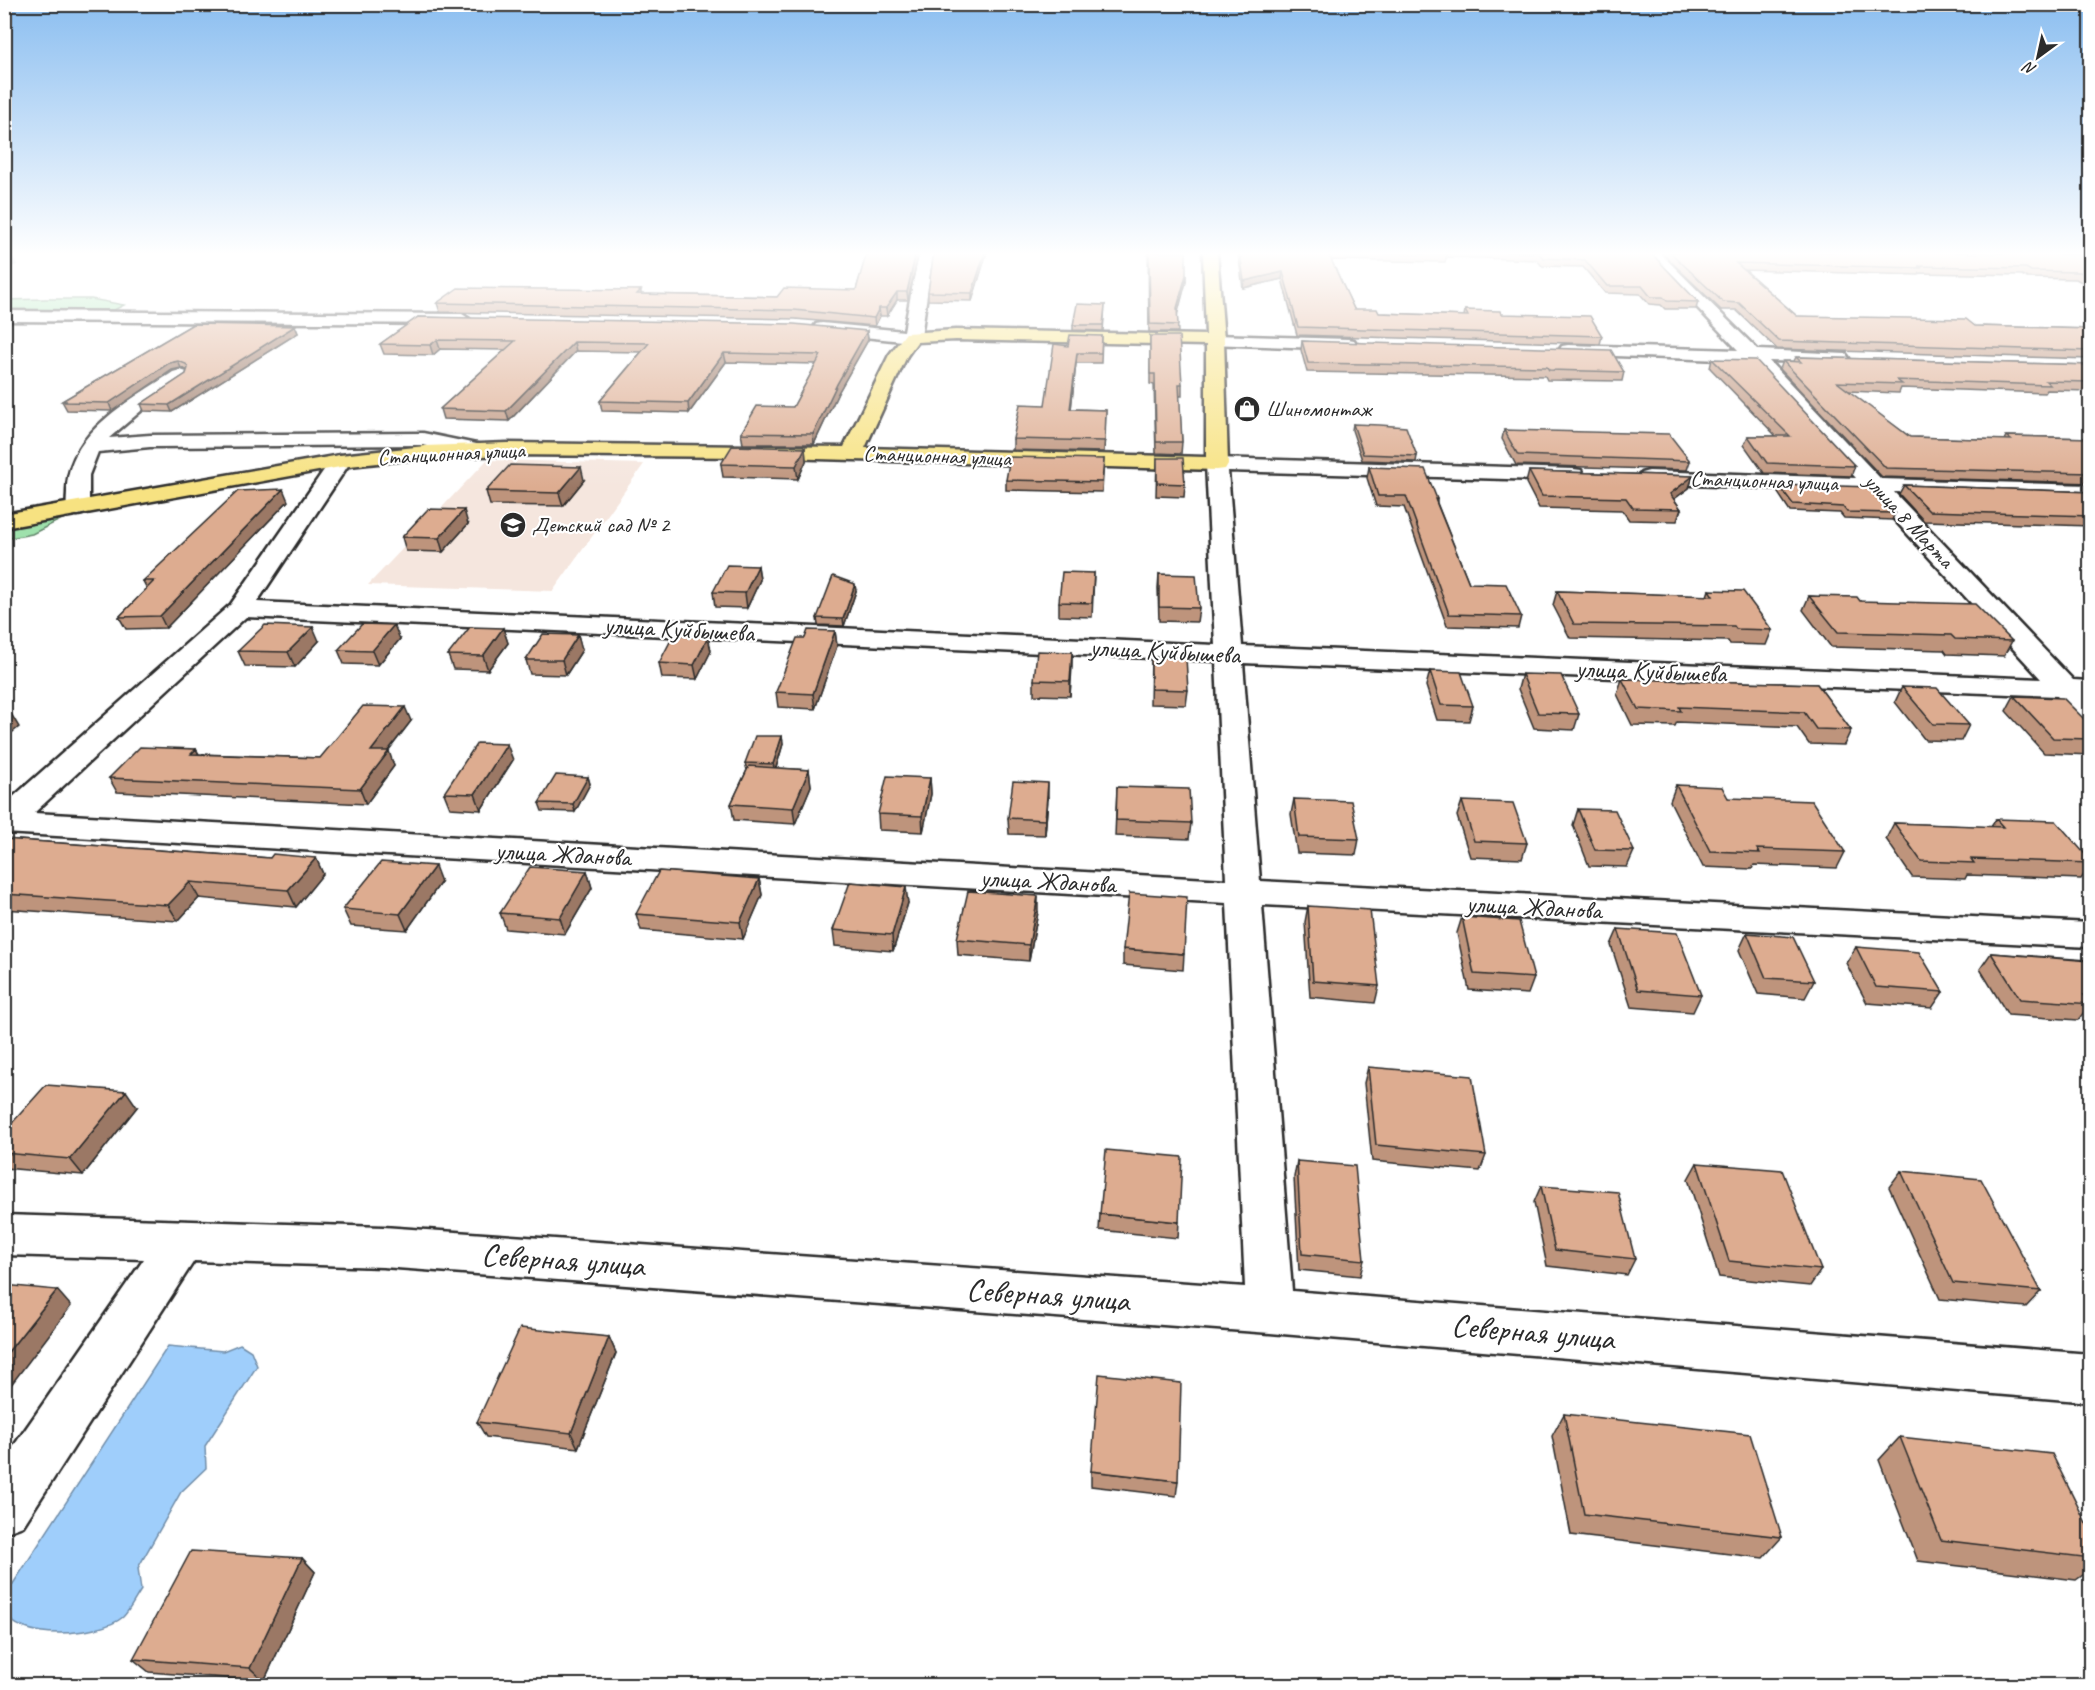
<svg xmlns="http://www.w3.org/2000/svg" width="2095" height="1690" font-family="Caveat,sans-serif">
<rect width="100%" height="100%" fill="#fff"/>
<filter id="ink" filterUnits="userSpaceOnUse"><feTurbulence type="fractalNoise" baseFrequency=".0167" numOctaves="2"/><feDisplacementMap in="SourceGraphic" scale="12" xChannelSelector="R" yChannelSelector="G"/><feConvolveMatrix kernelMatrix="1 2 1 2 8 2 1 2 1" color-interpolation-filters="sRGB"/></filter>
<g filter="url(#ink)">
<!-- built -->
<path fill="#f5e6de" d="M487 460 644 464 553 591 368 585Z"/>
<!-- green -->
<path fill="#9ee1ac" stroke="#64866c" stroke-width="1.5" d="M46 299H91L124 305 114 310H5L4 300Z
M66 517 32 534 5 539V528Z"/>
<!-- water -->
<path fill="#9fcefb" stroke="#718da8" stroke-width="1.5" d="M240 1344 251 1351 257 1366 205 1446 206 1468 181 1492 138 1568 141 1590C135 1599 130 1610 123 1617 101 1636 15 1643 4 1610 3 1606 5 1600 5 1596L168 1346 223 1351Z"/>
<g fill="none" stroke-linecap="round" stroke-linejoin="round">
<!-- stream -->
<path fill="#718da8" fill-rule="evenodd" d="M7 252H11L17 265 4 269V266L12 264Z"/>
<defs>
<path id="minor" d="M919 252H933L921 337 918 341 912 342 816 332 813 328 816 324 822 323 904 331Z
M1644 252H1659L1758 350 1846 354 1849 358 1846 362 1840 363 1769 361 1881 479 2090 485V499L1894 492 2073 680 2090 681V724L2080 721 2057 696 1243 663 1260 881 2090 923V947L1262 905 1292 1291 2090 1354V1402L1270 1333 383 1267 194 1261 23 1526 4 1533V1460L144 1259 4 1255V1215L383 1227 1245 1287 1227 903 4 833V805L231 604 333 457 340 455 347 457 351 461 257 602 1215 645 1206 464 1209 459 1217 458 1573 469 1581 470 1584 475 1581 480 1573 481 1228 471 1242 646 2041 679 1869 492 1641 483 1638 478 1641 473 1649 471 1856 478 1748 361 1562 354 1559 350 1562 346 1568 345 1738 350ZM246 617 1216 661 1226 880 34 813Z
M4 311 462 314 470 319 462 324 4 321Z
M1215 335 1348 339 1354 340 1357 344 1354 348 1348 349 1209 344 1206 340 1209 336Z
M180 370 187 372 189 376 187 380 142 410 109 438 150 435 423 433 486 446 489 450 486 454 479 456 423 445 150 447 98 452 89 475V508L86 513 78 515 70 513C65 506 67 499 67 491 67 432 131 400 173 372Z"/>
<path id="major" d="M1203 252H1217L1224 340 1228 464 1225 469 1217 470 750 457 507 455 425 458 340 467 4 528V514L340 455 425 446 507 443 844 447 889 355 906 333 956 330 1206 335ZM956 340 1206 345V457L865 448 907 356 917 342Z"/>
</defs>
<!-- minor casing -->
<use href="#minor" stroke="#2b2b2b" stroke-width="5"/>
<!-- major casing -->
<use href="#major" stroke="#2b2b2b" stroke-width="5"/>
<!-- minor -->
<use href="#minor" fill="#fff" fill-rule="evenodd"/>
<!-- major -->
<use href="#major" fill="#f7e281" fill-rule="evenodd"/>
</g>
<!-- wall -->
<path fill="#be947c" stroke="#2b2b2b" stroke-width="1.5" d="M867 252H919L908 300H897L887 316H880L875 326 795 319 440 312 437 303 641 290V294L777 297 856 290Z
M987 252 972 301 928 300V292Z
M1148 252 1186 275V282L1177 313 1178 332H1149Z
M1238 252H1650L1698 302 1696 309H1665L1661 305 1649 304 1640 294 1605 293 1583 267 1542 266 1537 260 1449 257 1446 258 1445 262 1331 260 1354 309 1379 313 1464 316 1465 310 1501 314 1602 336 1600 344 1297 335 1282 279 1243 288Z
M1661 252H1943L2091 255V287L2076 279 2027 278 2022 275 1920 273 1919 275 1745 270 1797 316 1975 326 2091 329V361L2090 359 1777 349 1736 310H1721Z
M1105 305 1103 331 1073 330V325Z
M418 317 867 331 868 340 838 393 814 444H743L741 433 793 407 816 364 726 362 689 413 602 411 600 401 641 352 576 351 509 421 443 419 440 409 505 350 440 349 433 355 384 354 380 344Z
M193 324 295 326 298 333 172 412 144 411 141 404 186 374 187 370 181 368 172 370 112 411 67 410 62 401Z
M1102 336 1101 363H1076L1071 409 1106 410 1104 452 1013 450V439L1045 405 1068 346Z
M1150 336 1182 384V396H1179L1182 442 1181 454 1156 453 1154 385 1150 384Z
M1302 341 1624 372 1622 381 1547 380 1545 376 1307 372 1301 350Z
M1796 357 2091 365V391L2047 390 2045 393 1901 388 1899 393 1848 391 1910 437 2004 440 2006 436 2091 438V483L1882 477 1780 369 1783 361H1794Z
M1712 359 1855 466 1851 476 1764 473 1744 445 1748 436H1776L1710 368Z
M1353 424 1417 456 1416 462 1362 460 1352 430Z
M1504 430 1690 461 1687 470 1516 465 1502 439Z
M805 448 806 461 798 479 723 477 721 464Z
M1157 458 1185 484 1184 497 1156 496Z
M1104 459 1102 492 1006 490V480Z
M1369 467 1437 499V503L1469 583 1521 616 1518 628 1447 626 1404 507 1376 506 1367 478Z
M1529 471 1693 476 1689 488 1674 499 1681 509 1677 521 1629 520 1622 510 1539 508 1526 483Z
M584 480 563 506 490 505 486 491Z
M1778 484 1895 513 1892 520 1844 518 1840 513 1790 511 1776 490Z
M1904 485 2091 492V526L1924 521 1899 494Z
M288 501 166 628 126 629 119 617 147 589 143 581Z
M468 524 443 552 406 551 402 537Z
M758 566 760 580 747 608 715 607 713 592Z
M1094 573 1092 617 1059 616V602Z
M1159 574 1199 608 1197 622 1159 621 1158 588Z
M1709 590 1772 630 1766 645 1730 644 1728 641 1570 638 1553 605 1557 591 1707 596Z
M856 591 844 626 818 625 817 618Z
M1809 596 1860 601 2012 641 2004 656 1947 654 1944 650 1831 647 1803 610Z
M503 628 508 643 488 670 453 669 448 655Z
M835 631 837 646 815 709 778 707 776 692 805 638Z
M578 635 582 650 566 675 530 674 526 660Z
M708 637 711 651 697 679 662 678 659 663Z
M400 639 378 665 344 664 338 650Z
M319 641 295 667 245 666 238 651Z
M1072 652 1070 696 1034 695V680Z
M1151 657 1188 690 1186 705 1150 704Z
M1430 671 1473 706 1469 721 1437 720 1426 686Z
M1522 674 1579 714 1574 730 1534 728 1518 689Z
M1622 679 1817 684 1851 730 1844 745 1809 744 1797 727 1677 722 1675 726 1632 725 1617 694Z
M1902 687 1969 725 1961 741 1925 740 1895 702Z
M2014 696 2091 726V755L2044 753 2006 711Z
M411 721 388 751 394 766 366 804 117 792 109 778 196 749 199 754 320 758Z
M782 736 783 744 776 768 809 770 811 786 795 824 734 820 731 804 747 770 745 763Z
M513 760 481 810 450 808 444 793Z
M588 777 590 784 575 812 542 811 539 803Z
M930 778 931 794 923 832 879 830 878 814Z
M1676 785 1728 798 1845 852 1837 868 1754 865 1752 869 1703 867 1670 801Z
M1117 787 1191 823 1189 839 1115 836Z
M1048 798 1045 835 1009 834 1008 818Z
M1294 799 1359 839 1356 855 1297 853 1291 814Z
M1462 801 1527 843 1522 859 1470 857 1457 816Z
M1578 809 1634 851 1627 867 1589 866 1573 825Z
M1996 819 2091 861V865L2081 879 1967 875 1965 879 1912 877 1886 839 1894 823 1991 827Z
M4 839 270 858H316L323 874 296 907 199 898 178 921 4 909Z
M587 871 592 888 565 934 506 929 500 913Z
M759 879 762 895 743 939 641 930 636 914Z
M441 882 407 930 351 926 343 909Z
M908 903 893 951 835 946 833 930Z
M1308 906 1379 986 1375 1003 1310 997 1305 922Z
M1038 912 1029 961 958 955 957 939Z
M1462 917 1534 978 1528 994 1469 990 1457 933Z
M1618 929 1701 995 1693 1012 1631 1007 1611 945Z
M1747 933 1814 981 1805 998 1758 994 1739 950Z
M1856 947 1943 992 1932 1008 1867 1003 1846 963Z
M1123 949 1184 954 1183 970 1123 965Z
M1991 953 2088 960 2091 957V1013L2084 1012 2078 1020 2008 1015 1980 969Z
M1368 1067 1486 1155 1480 1171 1372 1161 1364 1083Z
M137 1107 83 1175 4 1168V1132Z
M1297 1161 1364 1260 1360 1276 1299 1270 1294 1177Z
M1697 1163 1821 1270 1810 1286 1719 1277 1688 1179Z
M1901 1171 2041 1291 2026 1307 1940 1299 1889 1187Z
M1541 1186 1635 1259 1627 1275 1547 1266 1534 1202Z
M1100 1214 1179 1222 1178 1238 1099 1230Z
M609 1337 616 1353 578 1448 486 1437 477 1422Z
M1564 1414 1782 1537 1763 1558 1571 1535 1552 1436Z
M1900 1437 2091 1533V1569L2076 1580 1918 1561 1879 1460Z
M1091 1471 1178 1481 1176 1496 1091 1486Z
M302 1558 315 1572 264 1681 149 1672 133 1659Z"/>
<!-- shaded-wall -->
<path fill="#9b7865" stroke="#2b2b2b" stroke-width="1.5" d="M916 252H919L908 300 907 292Z
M985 252H987L972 301V293Z
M1444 252H1450L1449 257 1446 258 1447 255Z
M1283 272 1282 279 1243 288 1244 281Z
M1186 275V282L1177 316V308Z
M897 292V300L887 316 886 308Z
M879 308 880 316 875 326 874 318Z
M295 326 298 333 172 412 169 405Z
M867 331 868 340 838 393 814 444 813 434 837 384Z
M437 340 440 349 433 355 430 345Z
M574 342 576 351 509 421 506 411Z
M724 353 726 362 689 413 688 403Z
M1077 353 1076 363 1070 419V409Z
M178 361 181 368 172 370 112 411 109 403 169 363Z
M805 448 806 461 798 479 796 466Z
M581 467 584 480 563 506 559 493Z
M1693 476 1689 488 1666 505 1670 494Z
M283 489 288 501 166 628 160 616Z
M464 510 468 524 443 552 439 538Z
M758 566 760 580 747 608 745 593Z
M855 584 856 591 844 626 843 619Z
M394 625 400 639 378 665 372 651Z
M313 627 319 641 295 667 288 652Z
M503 628 508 643 488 670 483 656Z
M835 631 837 646 815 709 813 694Z
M578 635 582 650 566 675 562 660Z
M708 637 711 651 697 679 694 665Z
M1072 652V667L1070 696V681Z
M405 707 411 721 377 765 371 751Z
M10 712 19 727 4 739V716Z
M782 736 783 744 775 771 773 764Z
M507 744 513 760 481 810 475 794Z
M196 749 203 763 191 754Z
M389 751 394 766 366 804 360 789Z
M809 770 811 786 795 824 793 808Z
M588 777 590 784 575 812 573 804Z
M930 778 931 794 923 832 922 816Z
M1048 783V798L1045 835V820Z
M316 858 323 874 296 907 288 890Z
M435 866 441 882 407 930 400 914Z
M587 871 592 888 565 934 560 918Z
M759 879 762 895 743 939 740 922Z
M190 882 199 898 178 921 168 905Z
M906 887 908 903 893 951 892 935Z
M1038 896V912L1029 961V945Z
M126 1091 137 1107 83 1175 70 1159Z
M57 1290 71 1306 4 1394V1357Z
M609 1337 616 1353 578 1448 571 1433Z
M302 1558 315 1572 264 1681 250 1668Z"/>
<!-- building -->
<path fill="#ddac90" stroke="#2b2b2b" stroke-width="1.5" d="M867 252H916L907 292H897L886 308H879L874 318 794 310 437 303 458 288 641 290 637 294 777 297 784 288 856 290Z
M934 252H985L972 293 928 292Z
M1149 252H1186V275L1177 308 1178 325 1150 324Z
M1240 252H1445L1447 255 1328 253 1354 309H1377L1379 313 1468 316 1465 310 1500 311 1501 314 1590 316 1602 336 1298 327 1283 272 1244 281Z
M1509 252H1650L1698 302 1667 301 1663 297H1651L1642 286H1607L1585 260 1543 258 1539 253Z
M1670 252H1943L2091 255V278L2080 272 2031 271 2026 268 1918 266 1922 268 1736 263 1797 316 1966 319 1975 326 2091 329V351L1779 341 1739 303 1723 302Z
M1077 304 1105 305 1103 325H1073Z
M418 317 794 324 867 331 837 384 813 434 741 433 757 406 793 407 821 355 724 353 688 403 600 401 649 343 574 342 506 411 440 409 515 341 437 340 430 345 380 344Z
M193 324 295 326 169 405 141 404 186 374 188 368 186 364 178 361 169 363 109 403 64 402 67 401H62Z
M1070 335 1102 336 1101 353H1077L1070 409 1106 410 1105 441 1013 439 1020 404 1045 405 1054 344 1068 346Z
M1150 336H1179L1182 384H1179L1182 442H1156L1155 374H1150Z
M1302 341 1611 350 1624 372 1549 370 1547 367 1308 363Z
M1796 357 2091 365V382L2046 381 2050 385 1897 380 1902 384 1837 382 1910 437 2011 440 2006 436 2091 438V473L1886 468 1783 361 1801 362Z
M1712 359 1756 360 1855 466 1767 463 1748 436H1790Z
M1353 424 1380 425 1406 427 1417 456 1363 454Z
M1504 430 1669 434 1690 461 1518 455Z
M732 446 805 448 796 466 721 464Z
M1010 457 1104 459 1102 482 1006 480Z
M1157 458H1183L1185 484 1157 483Z
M510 465 581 467 559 493 486 491Z
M1369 467 1425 469 1437 499H1435L1469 583 1506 584 1521 616 1449 614 1406 496H1378Z
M1529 471 1693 476 1670 494 1681 509 1633 508 1626 498 1542 496Z
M1778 484 1871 487 1895 513 1847 512 1843 507 1793 504Z
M1904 485 2091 492V516L1929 511Z
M283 489 160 616 119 617 154 581H143L238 491Z
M428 509 464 510 439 538 402 537Z
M727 565 758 566 745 593 713 592Z
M1062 572 1094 573 1092 603 1059 602Z
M1159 574 1196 575 1199 608 1159 607Z
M833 576 855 584 843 619 817 618Z
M1709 590 1743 591 1772 630 1736 629 1734 626 1574 624 1557 591 1713 596Z
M1809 596 1857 597 1860 601 1975 604 2012 641 1955 639 1951 635 1838 632Z
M362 624 394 625 372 651 338 650Z
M265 625 313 627 288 652 238 651Z
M470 627 503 628 483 656 448 655Z
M808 630 835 631 813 694 776 692 797 638H805Z
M543 634 578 635 562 660H526Z
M673 636 708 637 694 665 659 663Z
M1037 651 1072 652 1070 681 1034 680Z
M1151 657 1186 658 1188 690 1151 689Z
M1430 671 1461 672 1473 706 1441 705Z
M1522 674 1561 675 1579 714 1538 713Z
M1622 679 1817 684 1851 730 1816 729 1804 712 1679 707 1681 711 1638 709Z
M1902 687 1937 688 1969 725 1933 724Z
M2014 696 2063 698 2091 726V739L2053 738Z
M363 706 405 707 371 751H389L360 789 109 778 140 747 196 749 191 754 320 758Z
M4 711 10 712 4 716Z
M755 736H782L773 764 745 763Z
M477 743 507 744 475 794 444 793Z
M749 766 809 770 793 808 731 804Z
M556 775 588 777 573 804 539 803Z
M887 776 930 778 922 816 878 814Z
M1013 781 1048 783 1045 820 1008 818Z
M1676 785 1722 787 1728 798 1812 801 1845 852 1757 849 1760 853 1710 851Z
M1117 787 1189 789 1191 823 1116 820Z
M1294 799 1351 801 1359 839 1299 837Z
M1462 801 1513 803 1527 843 1474 841Z
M1578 809 1615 810 1634 851 1595 850Z
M1996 819 2056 821 2091 861V863L1971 859 1974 863 1921 861 1894 823 2003 827Z
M4 839 270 858 273 854 316 858 288 890 190 882 168 905 4 894Z
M381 862 435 866 400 914 343 909Z
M530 867 587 871 560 918 500 913Z
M659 871 759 879 740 922 636 914Z
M850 882 906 887 892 935 833 930Z
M968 891 1038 896 1029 945 957 939Z
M1129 893 1187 897 1184 954 1123 949Z
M1308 906 1370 910 1379 986 1313 981Z
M1462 917 1519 921 1534 978 1474 974Z
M1618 929 1677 933 1701 995 1638 990Z
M1747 933 1793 937 1814 981 1766 978Z
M1856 947 1919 952 1943 992 1876 987Z
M1991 953 2091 961V995H2084L2091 1004 2020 999Z
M1368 1067 1472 1076 1486 1155 1376 1145Z
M46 1085 126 1091 70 1159 4 1153V1132Z
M1106 1150 1182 1157 1179 1222 1100 1214Z
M1297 1161 1355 1166 1364 1260 1302 1254Z
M1697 1163 1782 1170 1821 1270 1729 1261Z
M1901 1171 1981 1179 2041 1291 1953 1283Z
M1541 1186 1618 1192 1635 1259 1555 1250Z
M4 1285 57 1290 4 1357Z
M520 1328 609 1337 571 1433 477 1422Z
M1099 1374 1181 1383 1178 1481 1091 1471Z
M1564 1414 1750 1434 1782 1537 1584 1514Z
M1900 1437 2052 1454 2091 1533V1558L1941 1540Z
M191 1551 302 1558 250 1668 133 1659Z"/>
</g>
<!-- sky -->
<linearGradient id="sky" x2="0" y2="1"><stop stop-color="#8bbef0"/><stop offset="0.52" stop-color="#fff"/><stop offset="1" stop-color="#fff" stop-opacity="0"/></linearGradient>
<rect width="2095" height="488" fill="url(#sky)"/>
<!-- icons -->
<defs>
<symbol id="shop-disc" viewBox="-11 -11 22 22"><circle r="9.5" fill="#2b2b2b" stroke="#fff"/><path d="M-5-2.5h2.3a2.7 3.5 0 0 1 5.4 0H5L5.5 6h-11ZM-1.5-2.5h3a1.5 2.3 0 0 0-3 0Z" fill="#fff"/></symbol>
<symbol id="school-disc" viewBox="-11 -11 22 22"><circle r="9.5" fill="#2b2b2b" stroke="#fff"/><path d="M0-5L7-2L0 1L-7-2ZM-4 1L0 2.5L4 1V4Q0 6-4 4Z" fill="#fff"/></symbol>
</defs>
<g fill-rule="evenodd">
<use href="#shop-disc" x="1232" y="394" width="30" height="30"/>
<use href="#school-disc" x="498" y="510" width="30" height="30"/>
</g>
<g text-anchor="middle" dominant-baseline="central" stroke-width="4.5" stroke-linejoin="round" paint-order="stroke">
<!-- far-poi labels -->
<g font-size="22" fill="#2b2b2b" stroke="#fff" text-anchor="start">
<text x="1266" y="409">Шиномонтаж</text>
<text x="532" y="525">Детский сад № 2</text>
</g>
<!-- far-street labels -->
<g font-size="22" fill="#2b2b2b" stroke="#fff">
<text transform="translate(451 454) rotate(-3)">Станционная улица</text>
<text transform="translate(937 456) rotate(2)">Станционная улица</text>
<text transform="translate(1764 481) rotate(2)">Станционная улица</text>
<text transform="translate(1909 521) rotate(47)">улица 8 Марта</text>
</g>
<!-- street labels -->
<g font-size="26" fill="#2b2b2b" stroke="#fff">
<text transform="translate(679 629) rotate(3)">улица Куйбышева</text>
<text transform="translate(1165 651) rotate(3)">улица Куйбышева</text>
<text transform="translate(1651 671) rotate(2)">улица Куйбышева</text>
<text transform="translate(563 854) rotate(3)">улица Жданова</text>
<text transform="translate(1048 881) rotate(3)">улица Жданова</text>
<text transform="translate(1534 907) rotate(3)">улица Жданова</text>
</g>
<!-- near-street labels -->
<g font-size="32" fill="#2b2b2b" stroke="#fff">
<text transform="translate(563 1260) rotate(4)">Северная улица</text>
<text transform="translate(1048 1295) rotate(4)">Северная улица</text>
<text transform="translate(1533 1332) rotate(5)">Северная улица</text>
</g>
</g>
<!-- margin -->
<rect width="2095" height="1690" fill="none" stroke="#fff" stroke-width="24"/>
<rect x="12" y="12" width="2071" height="1666" fill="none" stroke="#2b2b2b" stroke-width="2" filter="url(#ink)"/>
<!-- north arrow -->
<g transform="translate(2038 57) rotate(213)" stroke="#ffffff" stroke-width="4.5" paint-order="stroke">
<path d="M0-4.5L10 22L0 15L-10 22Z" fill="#2b2b2b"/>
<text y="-9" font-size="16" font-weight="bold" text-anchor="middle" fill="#2b2b2b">N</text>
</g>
</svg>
